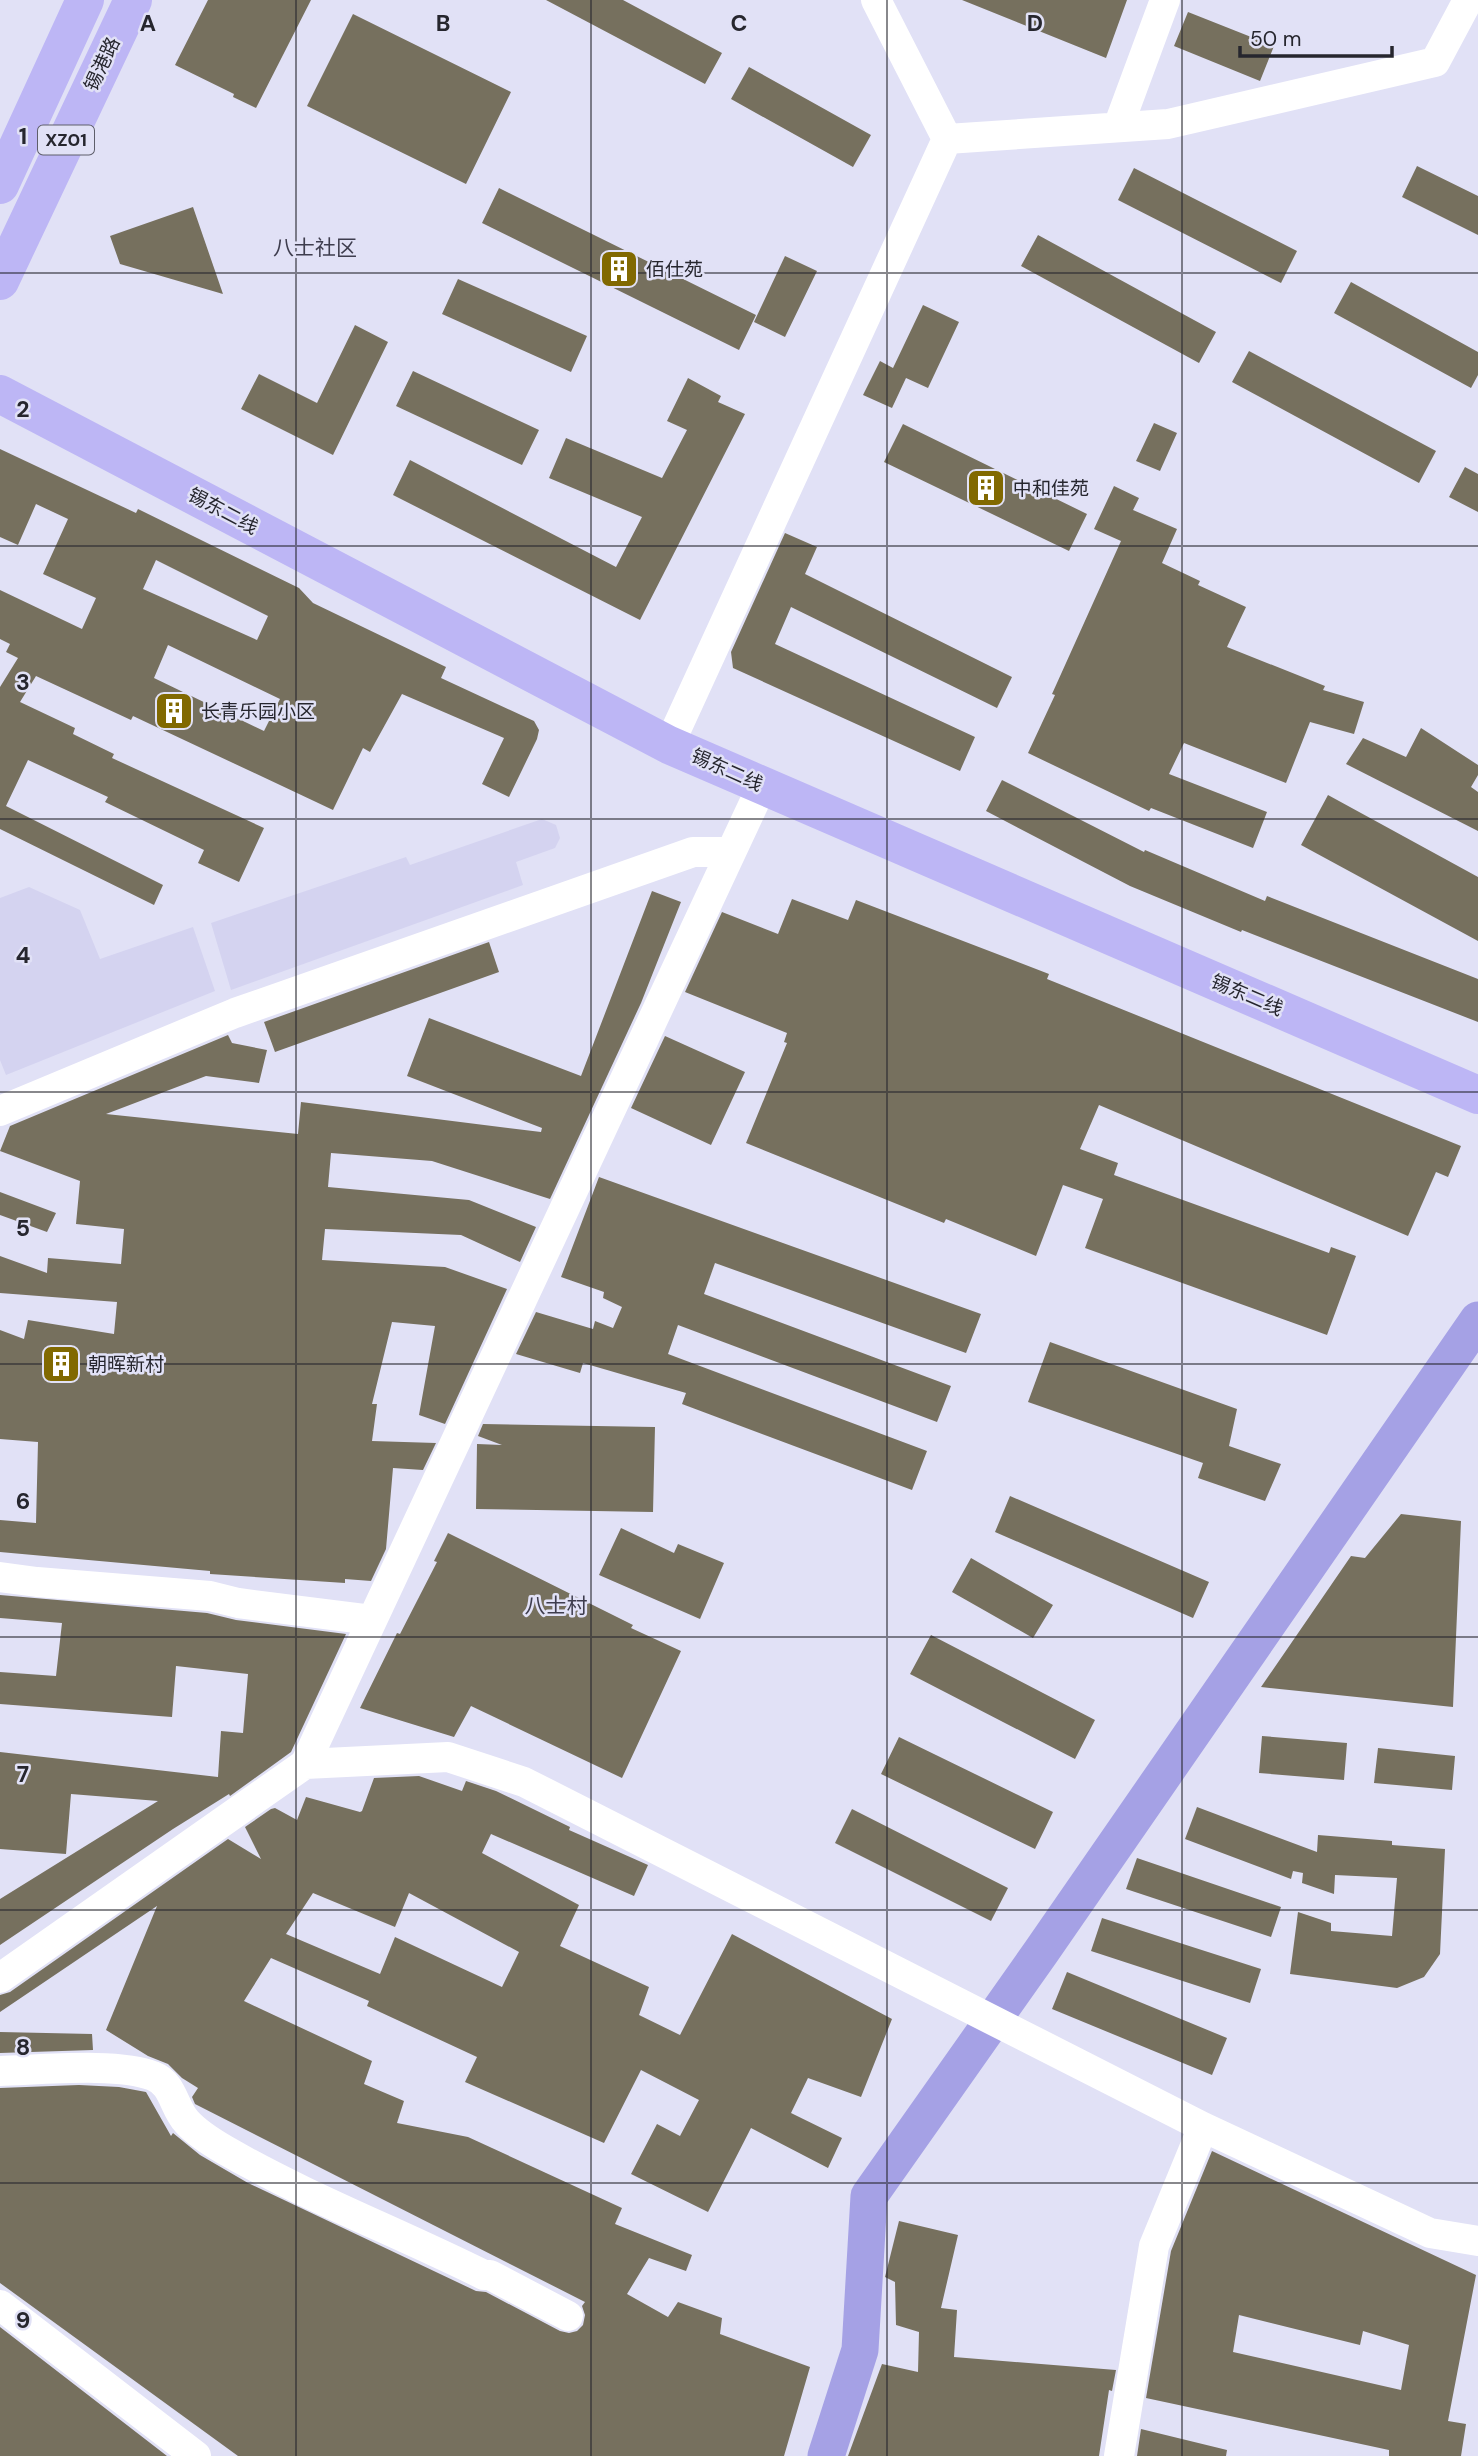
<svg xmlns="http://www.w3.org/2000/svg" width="1478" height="2456" font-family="'DM Sans','Noto Sans SC',sans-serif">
<rect width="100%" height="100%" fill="#e1e1f6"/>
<!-- built -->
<path fill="#d4d3f0" d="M542 819 556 825 560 838 555 848 516 862 523 885 231 990 211 923 406 857 410 865Z
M29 887 80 910 100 959 193 927 215 991 6 1075 0 1060V898Z"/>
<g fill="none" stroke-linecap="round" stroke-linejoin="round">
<!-- river -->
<path stroke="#a5a1e5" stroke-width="37" d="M826 2456 860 2350 869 2196 1041 1952 1478 1320"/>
</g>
<!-- building -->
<path fill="#76705e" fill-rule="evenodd" d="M208 0H311L256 108 233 97 234 94 175 65Z
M546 0H623L722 53 705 84Z
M962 0H1127L1106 58Z
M1188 12 1274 46 1260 81 1174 46Z
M353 14 511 92 466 184 307 106Z
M749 67 871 135 853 167 731 99Z
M1417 166 1478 196V235L1402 197Z
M1134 168 1297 251 1281 283 1118 200Z
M499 188 756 315 739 350 482 223Z
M193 207 223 294 120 264 110 236Z
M1038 235 1216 332 1199 363 1021 266Z
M785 256 817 271 785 337 754 322Z
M458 279 587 336 571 372 442 314Z
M1351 282 1478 352V375L1471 388 1334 313Z
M923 305 959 322 928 388 906 378 892 408 863 395 880 361 893 368Z
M355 325 388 342 333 455 241 409 259 374 317 403Z
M1249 351 1436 451 1419 483 1232 382Z
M413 371 539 430 522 465 396 406Z
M688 378 721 396 718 402 745 414 640 620 393 495 410 460 616 567 642 517 549 478 566 438 662 478 687 430 667 421Z
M1154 423 1177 433 1160 471 1136 461Z
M903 424 1087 514 1069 551 884 462Z
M0 449 136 513 138 509 299 588 313 603 446 667 441 678 534 721 539 730 537 739 509 797 482 784 504 738 402 694 370 752 363 748 333 810 133 716 131 720 36 676 20 702 75 728 73 734 114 754 112 758 264 828 239 882 198 863 204 850 105 802 108 797 28 760 6 806 163 885 154 905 0 829V687L18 658 6 652 10 644 0 639V590L82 629 96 598 43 574 68 519 36 504 18 545 0 537ZM156 560 268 616 257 640 143 589ZM168 645 280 699 264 731 154 678Z
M1465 467 1478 474V512L1449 497Z
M1114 486 1139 498 1133 510 1177 529 1162 563 1200 581 1198 585 1246 607 1227 647 1325 686 1323 690 1364 702 1354 734 1310 722 1286 783 1184 743 1169 774 1267 812 1253 848 1151 808 1149 811 1028 753 1055 695 1052 694 1121 541 1094 529Z
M785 533 817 547 805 574 1012 677 997 708 791 607 775 644 975 737 960 771 733 668 731 652Z
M1421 728 1478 765V775L1471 787 1478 792V831L1346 764 1363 738 1406 757Z
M1002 780 1144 852 1145 850 1265 901 1267 896 1478 979V1022L1242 930 1241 932 1130 886 986 811Z
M1328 795 1478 877V941L1301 845Z
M652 891 681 902 641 1003 550 1199 432 1161 331 1153 328 1187 469 1200 536 1227 520 1262 461 1235 325 1229 322 1260 445 1267 507 1289 445 1424 419 1415 435 1326 392 1322 372 1404H377L372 1441 436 1443 423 1470 393 1468 386 1549 371 1581 345 1579V1583L210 1574V1571L0 1552V1520L36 1523 38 1442 0 1439V1330L24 1339 28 1320 114 1334 117 1302 0 1293V1256L47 1273 48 1258 121 1264 124 1229 76 1224 80 1181 0 1151 10 1126 228 1035 232 1043 267 1050 259 1083 206 1076 106 1114 298 1134 301 1102 541 1132 542 1128 407 1076 429 1018 581 1076Z
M792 899 848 920 856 900 1049 974 1047 979 1461 1146 1448 1177 1436 1172 1408 1236 1099 1105 1080 1149 1118 1163 1114 1175 1329 1253 1331 1247 1356 1256 1327 1335 1085 1248 1103 1199 1063 1185 1036 1256 946 1219 944 1223 746 1143 787 1043 784 1042 787 1033 685 992 722 912 778 934Z
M489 942 499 972 275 1052 264 1022Z
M665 1036 745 1072 711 1145 631 1108Z
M599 1177 981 1314 966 1353 715 1263 704 1294 951 1386 937 1422 678 1325 668 1354 927 1451 912 1490 682 1404 686 1393 583 1363 580 1373 516 1354 536 1312 593 1329 595 1321 613 1328 622 1307 603 1298 604 1292 561 1277Z
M0 1192 56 1213 47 1232 0 1215Z
M1050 1342 1237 1409 1229 1446 1281 1464 1265 1501 1198 1478 1203 1463 1028 1402Z
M483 1424 655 1427 653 1512 476 1509 477 1444 502 1445 478 1436Z
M1010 1496 1209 1582 1193 1618 995 1532Z
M1401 1514 1461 1521 1453 1707 1261 1687 1351 1556 1365 1558Z
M621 1528 674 1553 678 1544 724 1563 700 1619 599 1575Z
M448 1533 633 1625 631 1628 681 1651 622 1778 471 1706 454 1737 360 1708 397 1633 400 1634 437 1562 434 1561Z
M971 1558 1053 1605 1033 1638 952 1592Z
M0 1595 207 1613 236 1620 346 1634 291 1752 230 1796 229 1794 173 1829 0 1945V1899L158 1801 71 1794 66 1854 0 1849V1752L218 1777 221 1731 243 1733 248 1674 176 1666 172 1717 0 1704V1672L56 1676 62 1623 0 1618Z
M931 1635 1095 1720 1075 1759 910 1674Z
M1262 1736 1347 1743 1344 1780 1259 1773Z
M899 1737 1053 1812 1035 1849 881 1774Z
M1378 1748 1455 1756 1452 1790 1374 1783Z
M419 1776 462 1791 466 1781 496 1791 570 1827 569 1830 648 1865 634 1896 491 1834 482 1853 579 1905 560 1946 649 1987 639 2015 680 2035 732 1934 892 2019 861 2097 808 2078 791 2113 842 2138 828 2168 751 2128 708 2212 631 2174 657 2124 680 2136 699 2100 641 2070 604 2143 465 2082 477 2057 367 2006 369 2001 271 1958 244 2001 372 2061 364 2084 404 2101 397 2123 468 2137 622 2208 615 2224 692 2255 686 2271 649 2258 627 2294 668 2317 678 2302 722 2318 720 2334 810 2367 784 2456H238L0 2283V2088L79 2085 119 2087 146 2092 171 2136 173 2133 200 2155 248 2183 476 2291 486 2292 560 2331 569 2333 577 2331 583 2325 585 2315 582 2306 585 2302 195 2104 192 2097 198 2088 182 2078 168 2064 148 2056 106 2030 157 1906 0 2012V1995L10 1992 228 1839 261 1859 245 1827 271 1809 275 1808 297 1820 306 1797 360 1812 362 1811 374 1778ZM313 1893 395 1927 409 1893 519 1952 502 1987 395 1937 380 1974 286 1934Z
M1197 1807 1317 1852 1318 1835 1392 1841V1845L1445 1849 1440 1954 1424 1977 1397 1988 1290 1974 1298 1912 1331 1923V1931L1392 1936 1397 1878 1335 1875 1334 1894 1302 1883 1303 1873 1293 1871 1291 1879 1185 1839Z
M852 1809 1008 1888 991 1921 835 1843Z
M1137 1858 1281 1907 1271 1937 1126 1889Z
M1102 1918 1261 1969 1250 2003 1091 1951Z
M1067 1972 1227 2038 1212 2075 1052 2009Z
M0 2032 92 2034 93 2050 0 2053Z
M1212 2151 1476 2275 1448 2421 1466 2424 1461 2456H1389V2450L1146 2398 1171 2251ZM1239 2315 1360 2345 1363 2331 1409 2345 1401 2390 1233 2352Z
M899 2221 958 2235 941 2308 957 2310 954 2357 1116 2370 1112 2391 1109 2390 1099 2456H848L882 2364 918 2372 919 2332 896 2325 895 2282 885 2277Z
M0 2327 167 2456H0Z
M1141 2429 1227 2450 1226 2456H1137Z"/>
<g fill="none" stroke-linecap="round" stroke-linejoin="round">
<!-- minor -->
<path stroke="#fff" stroke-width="30" d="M876 0 947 139
M1118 127 1165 0
M669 745 947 139 1168 124 1435 62 1468 0
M0 1111 235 1013 693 852H731
M0 1577 37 1582 210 1596 238 1603 372 1620
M305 1764 448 1757 524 1782 1203 2127 1430 2233 1478 2241
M0 1978 305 1764 762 786
M0 2071C39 2070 119 2062 153 2076 174 2084 173 2107 187 2122 196 2132 213 2143 225 2150 308 2198 398 2232 484 2275H490L568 2316
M0 2305 196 2456
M1119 2456 1154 2246 1203 2127"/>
<!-- major -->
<path stroke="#bdb6f5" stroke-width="38" d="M0 185 85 0
M0 281 133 0
M0 394 669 745 1478 1095"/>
</g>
<!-- grid -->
<path fill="none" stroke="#26262e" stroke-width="2" stroke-opacity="0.55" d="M296 0V2456M591 0V2456M887 0V2456M1182 0V2456M0 273H1478M0 546H1478M0 819H1478M0 1092H1478M0 1364H1478M0 1637H1478M0 1910H1478M0 2183H1478"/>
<!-- icons -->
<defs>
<symbol id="building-square" viewBox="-11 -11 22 22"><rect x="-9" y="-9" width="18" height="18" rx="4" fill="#816901" stroke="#e1e1f6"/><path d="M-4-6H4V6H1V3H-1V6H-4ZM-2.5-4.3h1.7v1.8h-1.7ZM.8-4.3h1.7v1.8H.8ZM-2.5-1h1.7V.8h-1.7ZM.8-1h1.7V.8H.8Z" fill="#fff"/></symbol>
</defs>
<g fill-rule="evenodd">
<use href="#building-square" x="597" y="247" width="44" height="44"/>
<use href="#building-square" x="964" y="466" width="44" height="44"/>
<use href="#building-square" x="152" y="689" width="44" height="44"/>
<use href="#building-square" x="39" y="1342" width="44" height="44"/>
</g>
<g text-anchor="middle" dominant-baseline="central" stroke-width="5" stroke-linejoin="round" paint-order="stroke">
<!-- shield labels -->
<rect fill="#e1e1f6" stroke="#5e5e6a" stroke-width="2" x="38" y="125.5" width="56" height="29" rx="5"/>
<g font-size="18" font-weight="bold" fill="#26262e">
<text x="66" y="140">XZ01</text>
</g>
<!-- street labels -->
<g font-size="19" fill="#26262e" stroke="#e1e1f6">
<text transform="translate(102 64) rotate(-65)">锡港路</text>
<text transform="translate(223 511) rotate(28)">锡东二线</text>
<text transform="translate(727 770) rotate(24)">锡东二线</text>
<text transform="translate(1247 995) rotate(23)">锡东二线</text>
</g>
<!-- poi labels -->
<g font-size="19" fill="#26262e" stroke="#e1e1f6" text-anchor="start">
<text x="646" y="269">佰仕苑</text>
<text x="1013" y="488">中和佳苑</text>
<text x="201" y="711">长青乐园小区</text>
<text x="88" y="1364">朝晖新村</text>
</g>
<!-- neighbourhood labels -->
<g font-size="21" fill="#3e3d4e" stroke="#e1e1f6">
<text x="315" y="248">八士社区</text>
<text x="556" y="1606">八士村</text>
</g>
</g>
<g font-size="23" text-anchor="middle" font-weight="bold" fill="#26262e" stroke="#e1e1f6" stroke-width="5" stroke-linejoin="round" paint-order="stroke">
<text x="148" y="31">A</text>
<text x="443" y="31">B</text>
<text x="739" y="31">C</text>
<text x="1035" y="31">D</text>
<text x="23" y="144">1</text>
<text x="23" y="417">2</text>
<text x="23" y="690">3</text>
<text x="23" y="963">4</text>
<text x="23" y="1236">5</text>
<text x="23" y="1509">6</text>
<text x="23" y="1782">7</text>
<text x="23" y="2055">8</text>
<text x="23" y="2328">9</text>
</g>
<!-- scale -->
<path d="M1240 46v10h152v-10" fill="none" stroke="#26262e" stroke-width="3.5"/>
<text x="1250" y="46" font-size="21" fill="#26262e" stroke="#e1e1f6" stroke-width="5" paint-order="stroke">50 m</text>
</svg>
